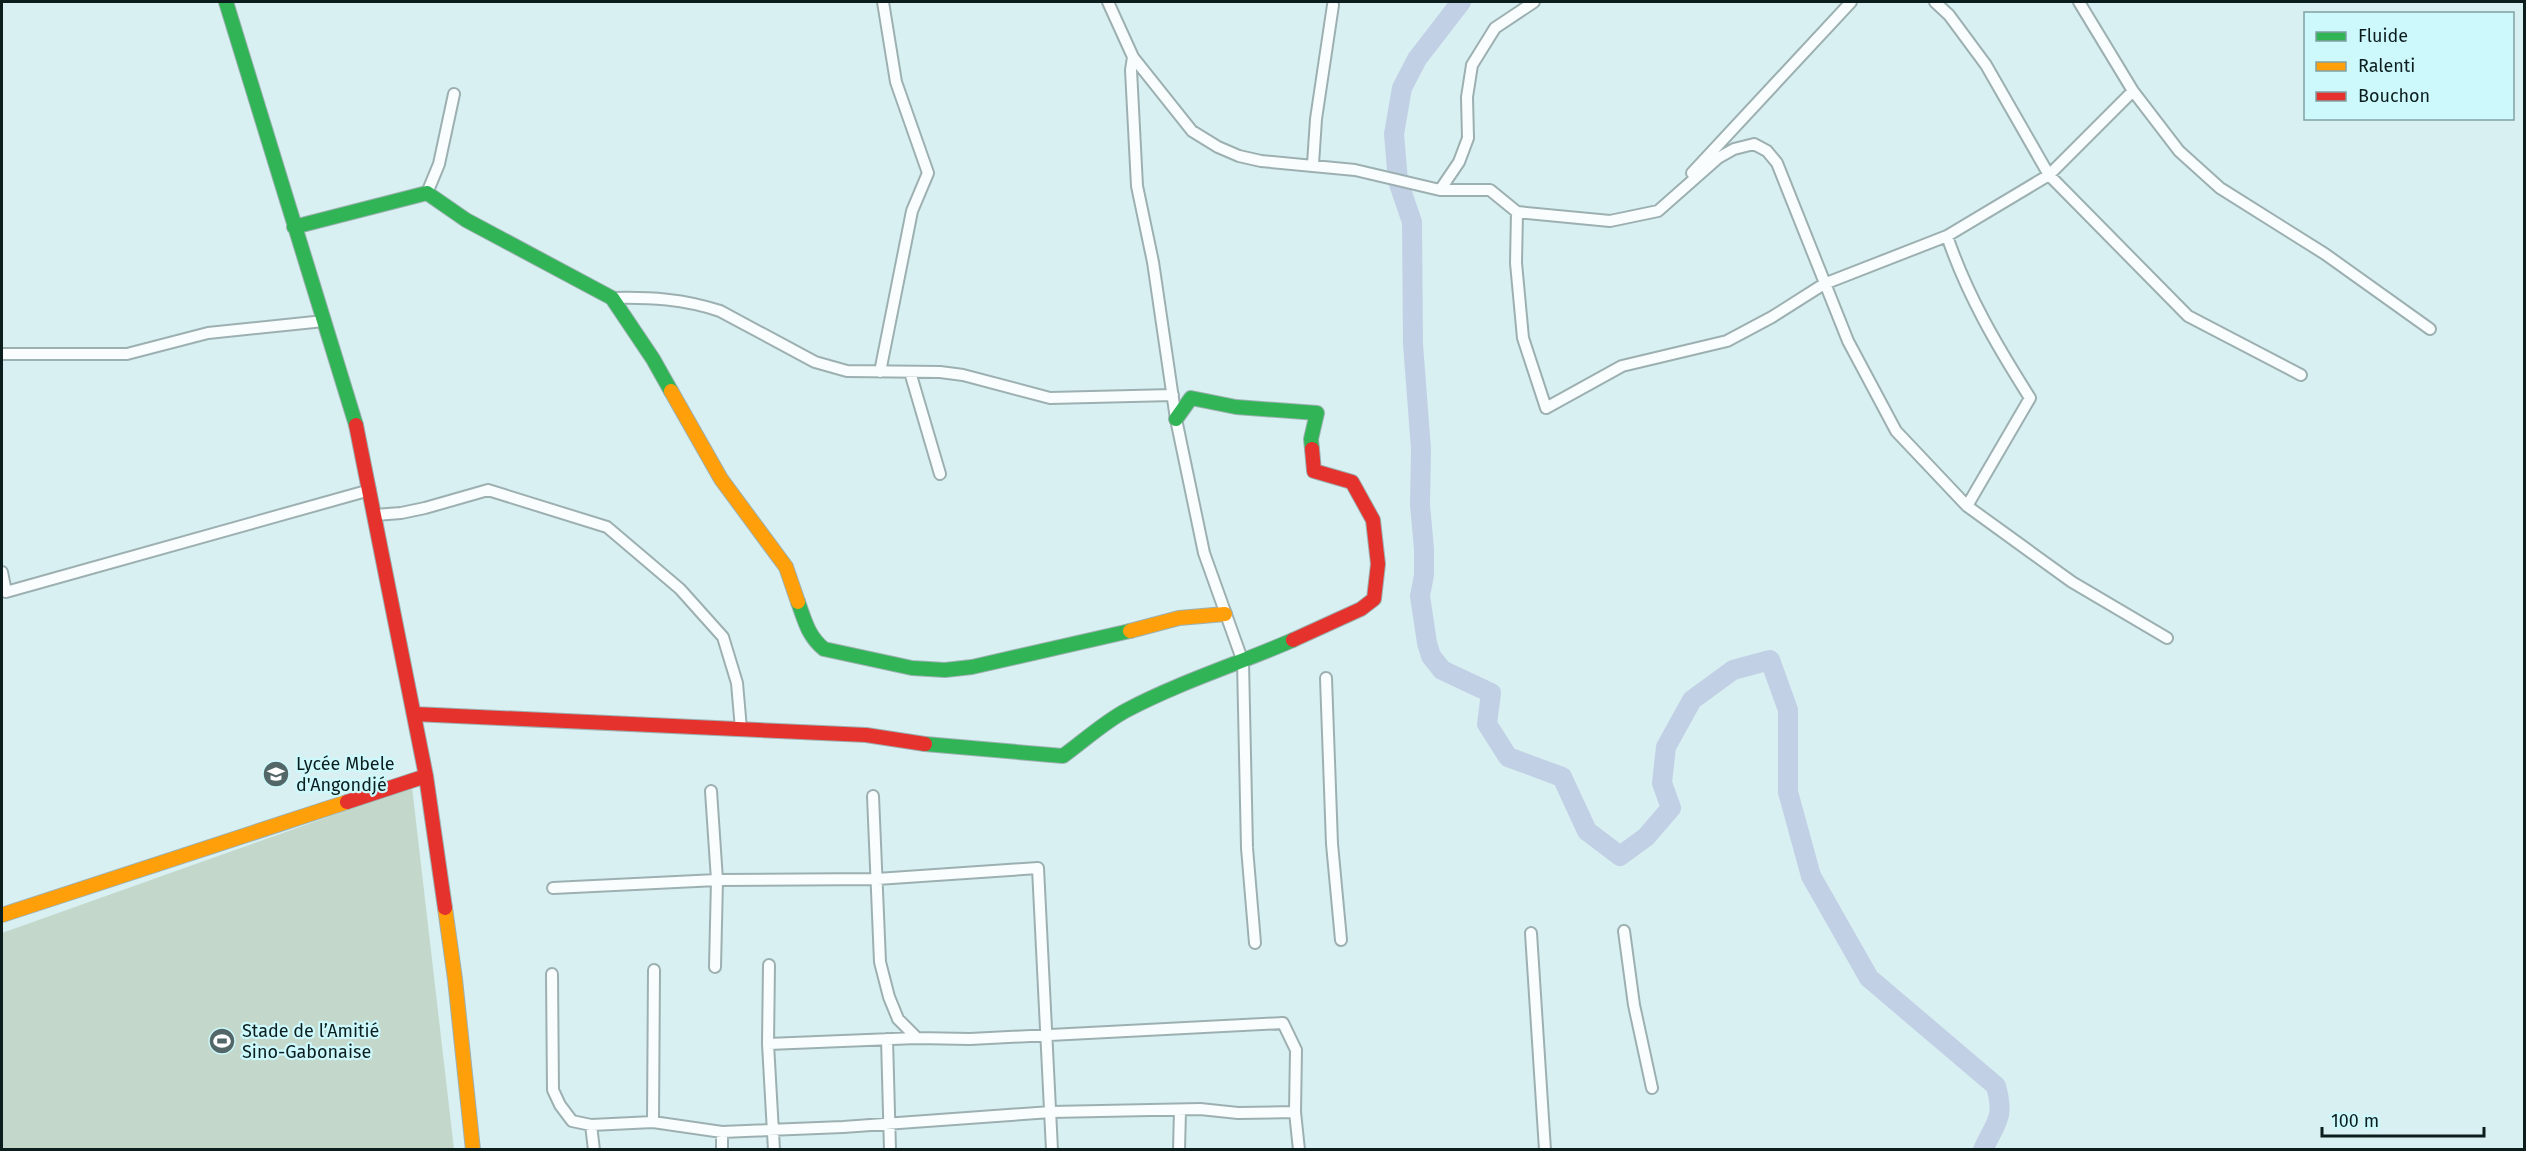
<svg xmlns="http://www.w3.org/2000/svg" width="2526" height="1151" font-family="'Fira Sans',sans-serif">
<rect width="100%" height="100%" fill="#d8f0f2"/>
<!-- green -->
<path fill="#c4d7cb" d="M412 787 454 1149 2 1150V933Z"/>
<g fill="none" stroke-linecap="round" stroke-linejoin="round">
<!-- river -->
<path stroke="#c2d0e5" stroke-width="20" d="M1461 2 1417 59 1402 88 1394 134 1398 181 1412 222 1413 344 1421 449 1420 505 1424 549V575L1420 596 1427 643 1431 656 1442 670 1491 693 1487 724 1508 757 1562 777 1587 831 1620 856 1646 837 1671 808 1662 783 1666 747 1692 700 1733 670 1770 660 1788 710V792L1811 876 1869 978 1996 1086C2005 1119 1996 1121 1983 1150"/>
<defs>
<path id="street" d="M1108 2 1133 57 1192 131 1218 147 1239 156 1261 161 1355 170 1440 190 1459 162 1468 138 1467 97 1472 65 1495 28 1534 2
M1935 2 1949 15 1986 65 2049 175 2188 316 2301 375
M2079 2 2133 91 2179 151 2220 188 2325 254 2430 329
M1133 57 1131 70 1137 186 1153 262 1176 419 1204 553 1243 662 1247 848 1255 943
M1313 164 1316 119 1333 5
M1692 173 1851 2
M1440 190H1490L1517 212 1610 221 1658 211 1718 158 1734 149 1754 144 1767 151 1777 163 1848 341 1896 431 1967 506 2072 582 2167 638
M427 193 439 164 454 94
M1517 212 1516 263 1523 338 1546 408 1622 366 1727 341 1772 317 1824 284 1947 236 2049 175 2133 91
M1947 236C1967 295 1997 346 2030 398L1967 506
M612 298C650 297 684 299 720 311L815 362 847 371 940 372 963 375 1050 398 1173 395
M2 354H127L208 333 324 321
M880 372 912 211 928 173 896 82 883 2
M910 372 940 474
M375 515 401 513 425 508 488 490 607 527 680 589 723 637 737 683 741 729
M2 572 6 592 370 490
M1326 678 1332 844 1341 940
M711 791 717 880 715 967
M873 796 880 962 889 997 898 1019 917 1038
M553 888 717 880 877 879 1038 868 1052 1150
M1624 931 1634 1005 1652 1088
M1531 933 1545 1150
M769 965 768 1044 774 1150
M552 974 553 1090 560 1105 572 1121 591 1125 653 1122 722 1132 843 1127 1051 1112 1200 1109 1238 1113 1295 1112
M887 1039 890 1150
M768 1044 917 1038 970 1039 1283 1023 1296 1050 1295 1112 1299 1150
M653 1122 654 970
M591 1125 594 1150
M722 1132V1150
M1179 1150 1180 1110"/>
<path id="fast" d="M226 2 356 425
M294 227 427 193 466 220 612 298 653 359 671 391
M1176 419 1191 398 1236 407 1317 413 1311 439 1312 449
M798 602C805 621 808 636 824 649L912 668 945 670 972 667 1130 631
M925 744 1063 756C1084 741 1104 722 1127 710 1180 682 1238 664 1293 640"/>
<path id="slow" d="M671 391 721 479 786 567 798 602
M1130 631 1179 618 1225 614
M445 908 455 979 473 1150
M2 915 347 802"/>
<path id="jam" d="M356 425 426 776 445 908
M1293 640 1361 609 1374 599 1378 564 1373 520 1352 482 1314 471 1312 449
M414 714 866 735 925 744
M347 802 426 776"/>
</defs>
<!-- street casing -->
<use href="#street" stroke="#9db0b1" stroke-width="14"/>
<!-- fast casing -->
<use href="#fast" stroke="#9db0b1" stroke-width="16"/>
<!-- slow casing -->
<use href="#slow" stroke="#9db0b1" stroke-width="16"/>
<!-- jam casing -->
<use href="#jam" stroke="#9db0b1" stroke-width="16"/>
<!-- street -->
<use href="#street" stroke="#f9fdfd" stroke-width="10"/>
<!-- fast -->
<use href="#fast" stroke="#30b455" stroke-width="14"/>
<!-- slow -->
<use href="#slow" stroke="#ff9f0a" stroke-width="14"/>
<!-- jam -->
<use href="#jam" stroke="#e5322d" stroke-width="14"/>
</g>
<!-- icons -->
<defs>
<symbol id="school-disc" viewBox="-11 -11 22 22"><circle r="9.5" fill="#536768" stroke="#cdf9fc"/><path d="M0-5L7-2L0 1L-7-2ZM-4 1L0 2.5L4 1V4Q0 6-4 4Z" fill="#fff"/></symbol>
<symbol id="stadium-disc" viewBox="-11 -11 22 22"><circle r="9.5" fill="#536768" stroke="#cdf9fc"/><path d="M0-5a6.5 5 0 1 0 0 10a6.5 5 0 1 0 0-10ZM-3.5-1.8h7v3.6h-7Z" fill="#fff"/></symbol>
</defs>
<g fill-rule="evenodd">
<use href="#school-disc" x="261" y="759" width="30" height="30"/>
<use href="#stadium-disc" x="207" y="1026" width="30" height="30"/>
</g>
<g text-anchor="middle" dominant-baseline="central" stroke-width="4.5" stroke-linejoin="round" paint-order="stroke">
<!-- poi labels -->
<g font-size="18" fill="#0c1d1e" stroke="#cdf9fc" text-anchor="start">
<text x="296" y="764">Lycée Mbele<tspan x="296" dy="21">d'Angondjé</tspan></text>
<text x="242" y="1031">Stade de l’Amitié<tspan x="242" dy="21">Sino-Gabonaise</tspan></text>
</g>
</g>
<!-- border -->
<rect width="2526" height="1151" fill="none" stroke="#0c1d1e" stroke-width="6"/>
<!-- legend -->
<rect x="2304" y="12" width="210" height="108" fill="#cdf9fc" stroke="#80a1a3" stroke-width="1.5"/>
<rect x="2316" y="32" width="30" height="9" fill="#30b455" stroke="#80a1a3" stroke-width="1.5"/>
<text x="2358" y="42" font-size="18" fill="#0c1d1e">Fluide</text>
<rect x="2316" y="62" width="30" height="9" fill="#ff9f0a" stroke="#80a1a3" stroke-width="1.5"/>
<text x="2358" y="72" font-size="18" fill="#0c1d1e">Ralenti</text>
<rect x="2316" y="92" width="30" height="9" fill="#e5322d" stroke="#80a1a3" stroke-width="1.5"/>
<text x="2358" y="102" font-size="18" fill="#0c1d1e">Bouchon</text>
<!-- scale -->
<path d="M2322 1127v9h162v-9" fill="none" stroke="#0c1d1e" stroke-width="3"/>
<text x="2331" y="1127" font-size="18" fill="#0c1d1e" stroke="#cdf9fc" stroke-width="4.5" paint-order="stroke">100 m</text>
</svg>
